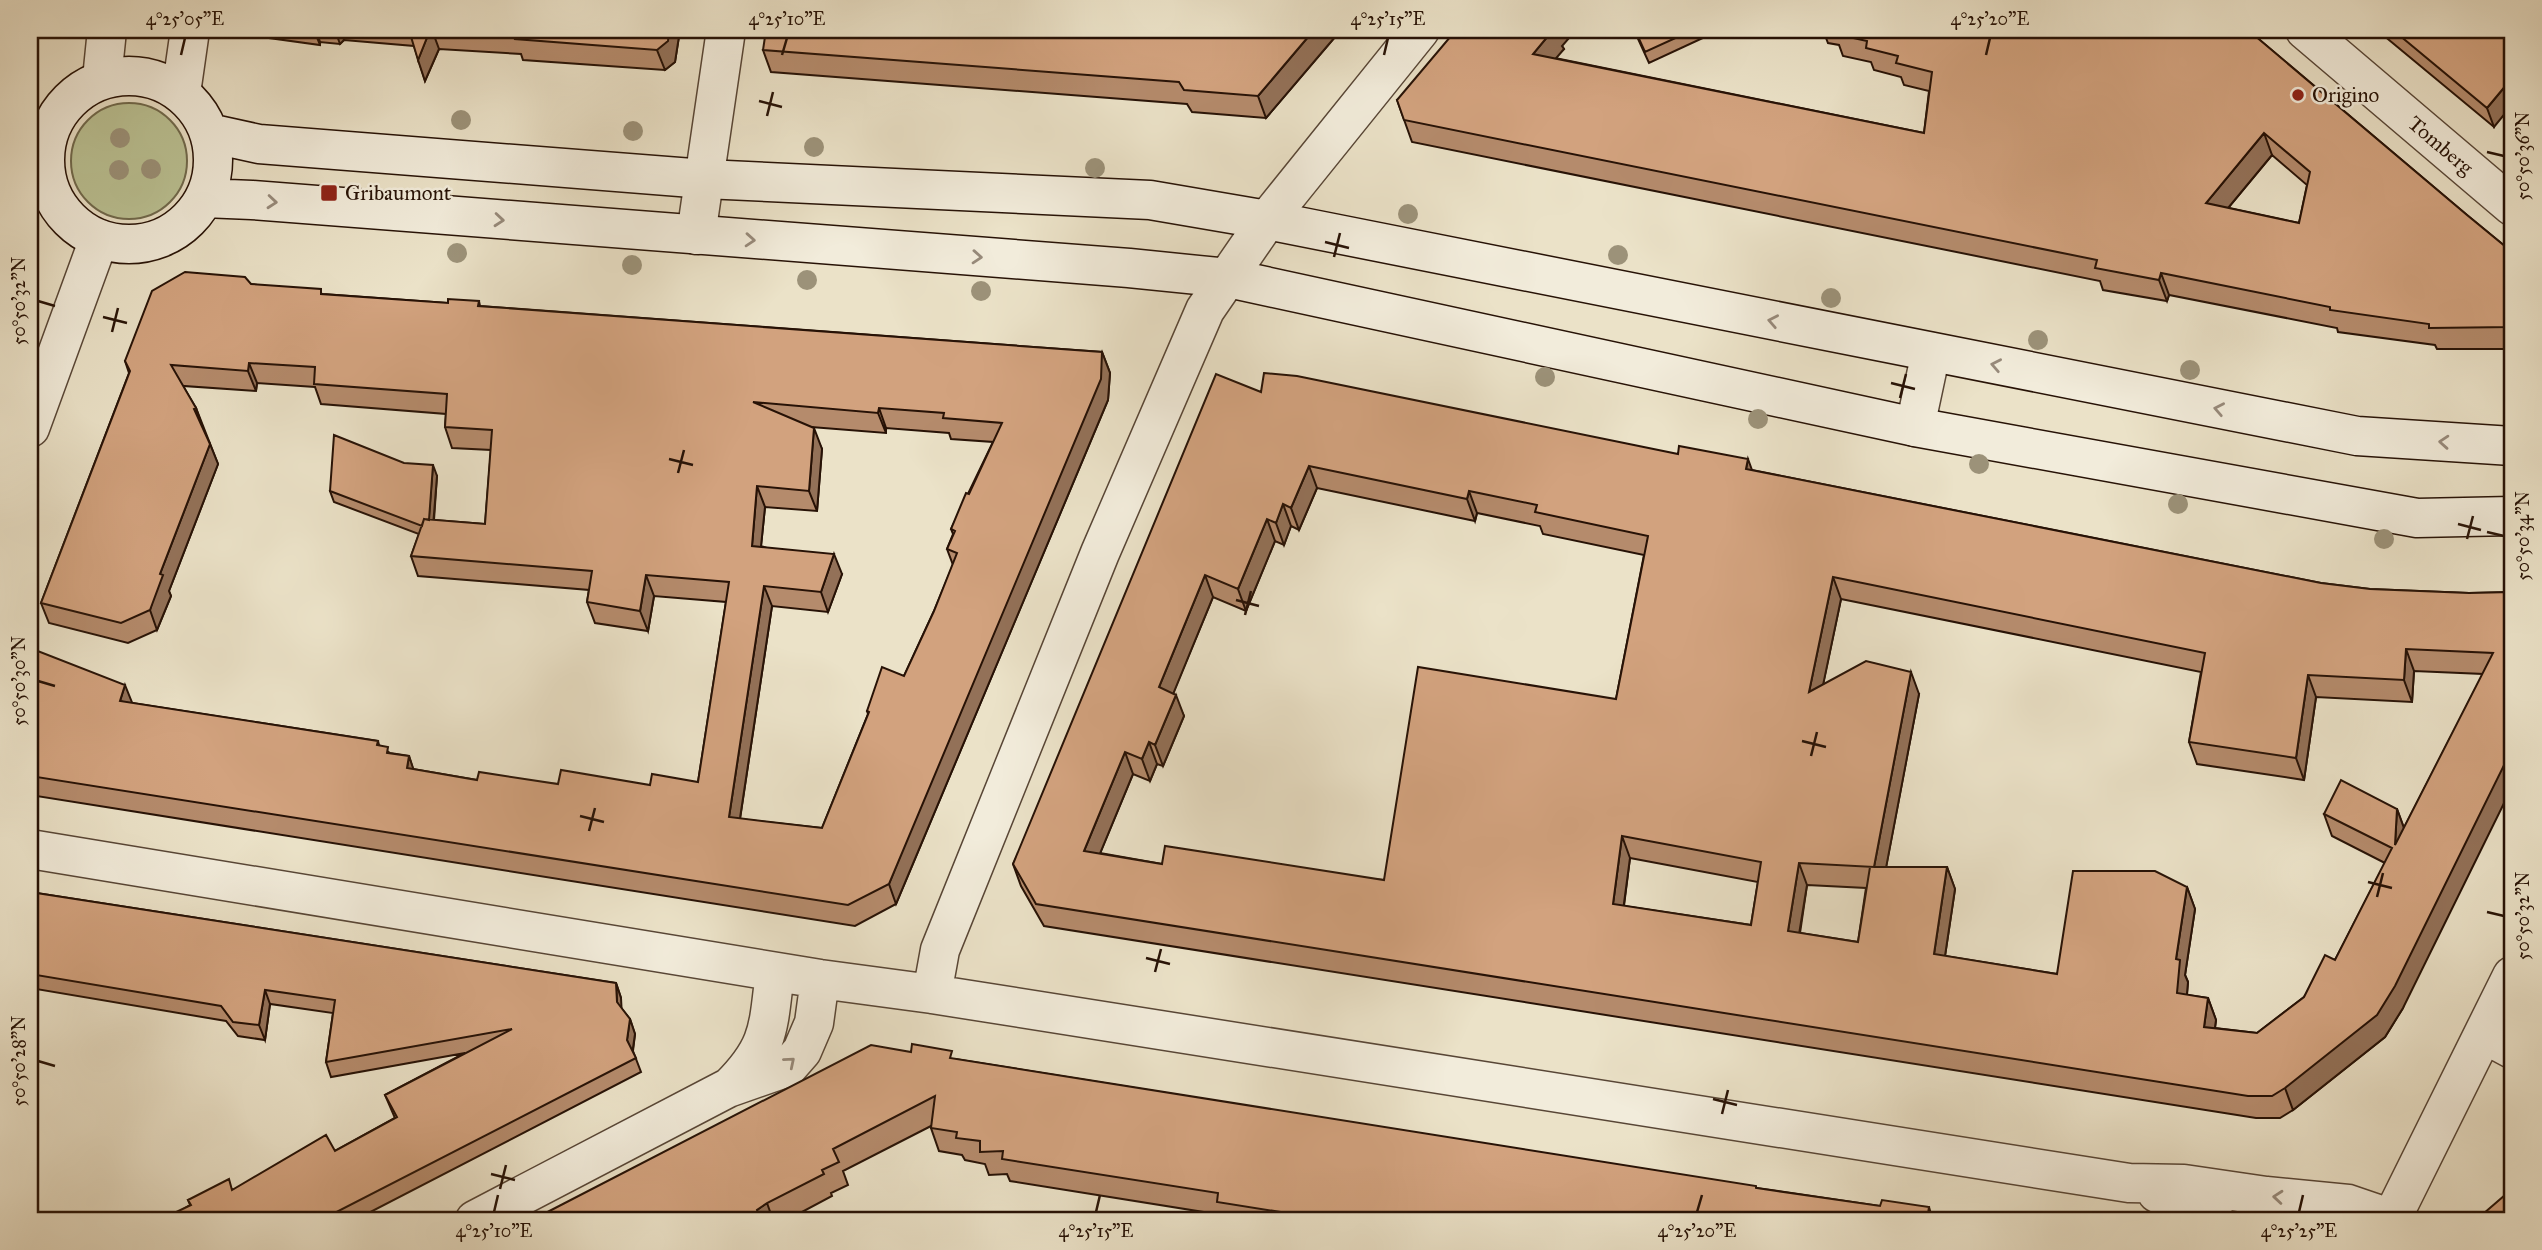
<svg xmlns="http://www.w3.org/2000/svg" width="2542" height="1250" font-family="'IM FELL Great Primer',serif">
<rect width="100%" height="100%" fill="#ebe2c8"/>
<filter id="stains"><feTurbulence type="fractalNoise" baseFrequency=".00286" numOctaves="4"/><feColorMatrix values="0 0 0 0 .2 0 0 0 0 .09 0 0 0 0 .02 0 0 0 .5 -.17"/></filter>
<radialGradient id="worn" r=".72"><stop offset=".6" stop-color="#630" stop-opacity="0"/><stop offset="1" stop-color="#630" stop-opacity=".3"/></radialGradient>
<!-- green -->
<path fill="#bbc294" stroke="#716a4d" stroke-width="2" d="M71 161a58 58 0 1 1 116 0a58 58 0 1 1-116 0Z"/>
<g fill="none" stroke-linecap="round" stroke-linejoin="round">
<defs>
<path id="minor" d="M696 235 726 30
M1915 427 1931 352
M30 849 820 979 932 994 2129 1183 2184 1184 2266 1196 2348 1204 2392 1219
M932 994 940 950 1100 553 1205 310 1267 220 1420 30
M2484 1034 2512 1049
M730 1087C771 1046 768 1027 775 972
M2157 1193 2188 1204 2215 1220
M475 1220 728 1088 788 1067 802 1051 814 1023 820 979
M2391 1220 2512 976"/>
<g id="tertiary">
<path id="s1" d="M2305 30 2512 206"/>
<path d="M102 79 107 30"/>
<path d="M181 93 190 30"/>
<path d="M30 428 99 239"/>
</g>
<path id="secondary" d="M45 160a84 84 0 1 1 168 0a84 84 0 1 1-168 0Z
M209 133 259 144 705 179 1150 200 1267 220 2357 436 2512 446
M204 198 252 200 1129 268 1228 278 1915 427 2417 518 2512 516"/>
</defs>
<!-- minor casing -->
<use href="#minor" stroke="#584636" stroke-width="41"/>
<!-- tertiary casing -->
<use href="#tertiary" stroke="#584636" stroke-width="41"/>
<!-- secondary casing -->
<use href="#secondary" stroke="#271206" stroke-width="41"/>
<!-- minor -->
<use href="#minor" stroke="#f2ecdb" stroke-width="38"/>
<!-- tertiary -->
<use href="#tertiary" stroke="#f2ecdb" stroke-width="38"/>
<!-- secondary -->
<use href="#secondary" stroke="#f2ecdb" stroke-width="38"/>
</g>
<!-- trees -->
<g fill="#9c9279">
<circle cx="461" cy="120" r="10"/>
<circle cx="633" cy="131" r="10"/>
<circle cx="120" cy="138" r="10"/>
<circle cx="814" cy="147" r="10"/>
<circle cx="1095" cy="168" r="10"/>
<circle cx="151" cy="169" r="10"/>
<circle cx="119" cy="170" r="10"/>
<circle cx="1408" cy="214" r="10"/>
<circle cx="457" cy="253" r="10"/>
<circle cx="1618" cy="255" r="10"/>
<circle cx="632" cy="265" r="10"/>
<circle cx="807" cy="280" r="10"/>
<circle cx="981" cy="291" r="10"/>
<circle cx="1831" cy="298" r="10"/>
<circle cx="2038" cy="340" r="10"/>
<circle cx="2190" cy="370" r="10"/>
<circle cx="1545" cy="377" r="10"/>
<circle cx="1758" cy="419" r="10"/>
<circle cx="1979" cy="464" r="10"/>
<circle cx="2178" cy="504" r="10"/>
<circle cx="2384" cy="539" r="10"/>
</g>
<!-- wall -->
<path fill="#b58b6c" stroke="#271206" stroke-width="2" fill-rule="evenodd" d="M264 30H680L675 62 665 70 523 60 521 54 439 49 425 81 414 46 344 40 340 44 320 42V45L269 38Z
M1341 30 1266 118 1192 112 1187 104 771 72 763 50Z
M1634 30H1720L1649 63Z
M1810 30H2248L2467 215 2512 252V349H2437L2435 345 2338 332 2337 328 2169 295 2167 301 2103 290 2100 281 1412 142 1397 100 1562 46 1564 49 1555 58 1924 133 1929 91 1904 85 1901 77 1874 70 1871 62 1843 56 1839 45 1828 43 1826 38 1812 35ZM2272 155 2307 185 2299 223 2228 208Z
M2377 30H2512L2494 127Z
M251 284 323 294 448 303 479 301 480 306 1102 352 1110 373 1108 400 896 904 855 926 30 795V648L132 703 378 741 379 745 390 753 409 756 413 769 477 780 558 784 650 785 698 782 726 602 654 596 648 631 595 623 587 602 589 590 418 576 411 556 419 534 334 502 330 491 437 476 434 520 485 524 491 450 452 448 445 427 446 414 321 404 315 387 257 383 256 391 183 386 196 408 218 464 169 591 171 596 157 630 128 643 49 623 41 603 129 373 125 361ZM811 427 886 433V428L949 433 951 439 993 442 951 529 953 534 947 549 953 565 934 611 904 676 867 711 868 714 822 828 740 819 772 606 828 612 842 574 761 546 765 507 817 511 822 449Z
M1261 392 1752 470 2321 583 2370 589 2469 593 2512 592 2403 1008 2385 1037 2293 1110 2280 1118H2256L1044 926 1021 886 1013 864ZM1317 488 1475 521 1477 513 1540 526 1543 534 1644 555 1616 699 1384 880 1162 864 1100 853 1133 774 1150 781 1157 764 1163 766 1184 716 1173 693 1213 597 1246 611 1275 541 1284 545 1291 526 1299 530ZM1841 599 2201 672 2189 742 2197 764 2304 780 2316 697 2412 702 2414 671 2483 674 2404 828 2397 809 2324 814 2332 836 2385 863 2335 960 2304 997 2257 1033 2215 1028 2216 1020 2208 998 2187 995 2188 982 2185 975 2195 909 2187 887 2057 974 1945 956 1955 889 1947 867H1886L1919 694 1823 684ZM1630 858 1758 882 1751 925 1624 906ZM1807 885 1866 888 1858 942 1800 933Z
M30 892 616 983 621 998V1008L630 1019 635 1034 633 1051 641 1072 355 1220H165L190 1205 188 1200 233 1190 335 1151 395 1118 385 1095 465 1053 331 1077 326 1062 333 1013 270 1004 265 1040 238 1036 226 1021 30 988Z
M955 1059 1757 1188 1880 1206 1929 1207 1931 1214 1972 1220H1223L1222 1215 1010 1181 1007 1174 989 1175 985 1164 965 1160 962 1155 939 1151 931 1128V1126L843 1171 848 1185 831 1193 832 1196 787 1220H532Z"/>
<!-- shaded-wall -->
<path fill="#937158" stroke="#271206" stroke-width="2" d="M314 30H316L320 42V45Z
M335 30H340L344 40 340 44Z
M430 30H432L439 49 425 81 418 60Z
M669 30H680L675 62 665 70 657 50Z
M1314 30H1341L1266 118 1258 96Z
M1553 30H1576L1562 46 1564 49 1541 76 1533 54Z
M2512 78V105L2494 127 2487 108Z
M2264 133 2272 155 2214 225 2206 203Z
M2161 273 2169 295 2167 301 2159 280Z
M1102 352 1110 373 1108 400 896 904 889 884Z
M249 363 257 383 256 391 248 371Z
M196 408 203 428 194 409Z
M879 408 886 428V433L878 413Z
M814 428 822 449 817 511 809 491Z
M210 444 218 464 169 591 171 596 157 630 150 610 160 574Z
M1748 459 1756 481 1746 469Z
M433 465 437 476 432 539 428 528Z
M1309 466 1317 488 1299 530 1291 508Z
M757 486 765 507 759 566 752 546Z
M1469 491 1477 513 1475 521 1467 499Z
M1283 504 1291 526 1284 545 1276 523Z
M1267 519 1275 541 1246 611 1238 589Z
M834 554 842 574 828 612 821 592Z
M646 575 654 596 648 631 640 611Z
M1205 575 1213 597 1167 709 1159 687Z
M1833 577 1841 599 1817 714 1809 692Z
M764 586 772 606 737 838 729 817Z
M2406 649 2414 671 2412 702 2404 680Z
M1911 672 1919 694 1882 889 1874 867Z
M2308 675 2316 697 2304 780 2296 758Z
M125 685 133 705 120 701Z
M1176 695 1184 716 1163 766 1155 745Z
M1149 742 1157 764 1150 781 1142 759Z
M2512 749V787L2403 1008 2385 1037 2293 1110 2285 1088Z
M1125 752 1133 774 1092 873 1084 851Z
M409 756 416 777 407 768Z
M2397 809 2405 831 2395 845Z
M1622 836 1630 858 1621 926 1613 904Z
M1799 863 1807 885 1796 953 1788 931Z
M1947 867 1955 889 1942 976 1934 954Z
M2187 887 2195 909 2185 975 2188 982 2185 1015 2177 993 2176 959Z
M616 983 621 998 622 1017 617 1002Z
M265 990 270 1004 265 1040 259 1025Z
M2208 998 2216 1020 2212 1049 2204 1027Z
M630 1019 635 1034 632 1055 627 1040Z
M767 1203 773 1220H761L757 1210Z"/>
<!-- building -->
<path fill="#d2a27e" stroke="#271206" stroke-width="2" fill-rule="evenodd" d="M409 30H430L418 60Z
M460 30H669L668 41 657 50 515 39 516 34Z
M766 30H1314L1258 96 1184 90 1179 82 763 50Z
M1456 30H1553L1533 54 1924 133 1932 72 1896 63 1898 56 1866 48 1867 41 1835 34 1836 30H2248L2467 215 2512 252V327L2429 328V324L2330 310V307L2161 273 2159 280 2095 268 2097 260 1404 120 1397 100ZM2264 133 2310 172 2299 223 2206 203Z
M1635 30H1693L1645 52Z
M2393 30H2512V78L2487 108Z
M185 272 245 277 251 284 321 289V294L448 303V299L479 301 478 306 1102 352 1101 379 889 884 848 905 30 776V648L125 685 120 701 378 741 377 745 388 747 387 753 409 756 407 768 477 780 479 772 558 784 561 770 650 785 652 774 698 782 729 582 646 575 640 611 587 602 592 571 411 556 424 519 485 524 492 430 445 427 447 394 314 384 315 367 249 363 248 371 171 365 196 408 194 409 210 444 160 574 163 575 150 610 121 623 41 603 130 371 125 361 152 291ZM753 402 878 413 879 408 944 413 943 418 1002 423 969 494 966 493 951 529 955 531 947 549 957 553 934 611 904 676 882 667 867 711 869 712 822 828 729 817 764 586 821 592 834 554 752 546 757 486 809 491 814 428Z
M1264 373 1297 376 1678 454 1679 446 1748 459 1746 469 2321 583 2370 589 2469 593 2512 592V749L2395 986 2377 1015 2285 1088 2272 1096H2248L1036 904 1013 864 1216 374 1261 392ZM1309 466 1467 499 1469 491 1537 505 1535 512 1648 536 1616 699 1418 667 1384 880 1165 846 1162 864 1084 851 1125 752 1142 759 1149 742 1155 745 1176 695 1159 687 1205 575 1238 589 1267 519 1276 523 1283 504 1291 508ZM1833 577 2205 653 2189 742 2296 758 2308 675 2404 680 2406 649 2493 653 2395 845 2397 809 2341 780 2324 814 2392 848 2335 960 2325 955 2304 997 2257 1033 2204 1027 2208 998 2177 993 2180 960 2176 959 2187 887 2155 871H2073L2057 974 1934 954 1947 867H1870L1858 942 1788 931 1799 863 1874 867 1911 672 1866 661 1809 692ZM1622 836 1761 862 1751 925 1613 904Z
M334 435 404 463 433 465 429 520 424 519 422 526 330 491Z
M30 892 616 983 617 1002 630 1019 627 1040 636 1058 321 1220H165L173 1216 172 1214 191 1205 188 1200 229 1179 232 1190 326 1135 335 1151 397 1117 385 1095 512 1029 326 1062 335 1000 265 990 259 1025 233 1022 221 1006 30 974Z
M912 1044 952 1051 950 1058 1756 1186V1188L1880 1206 1882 1200 1929 1207 1928 1214 1972 1220H1331L1217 1202 1218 1193 1002 1159 1003 1151 980 1152V1141L956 1138 957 1132 931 1128 935 1096 833 1149 839 1162 822 1170 824 1174 767 1203 757 1210 758 1213 743 1220H532L871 1045 911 1052Z
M2512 1189V1220H2476Z"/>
<!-- one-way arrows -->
<defs><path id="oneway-chevron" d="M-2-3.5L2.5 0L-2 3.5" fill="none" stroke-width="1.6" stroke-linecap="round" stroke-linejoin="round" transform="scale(1.75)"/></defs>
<g stroke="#978a7b">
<use href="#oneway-chevron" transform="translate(272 202) rotate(5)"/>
<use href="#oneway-chevron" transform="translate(499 220) rotate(5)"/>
<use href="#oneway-chevron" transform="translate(750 240) rotate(4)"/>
<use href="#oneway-chevron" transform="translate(977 257) rotate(4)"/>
<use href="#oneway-chevron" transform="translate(1773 321) rotate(-169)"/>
<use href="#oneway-chevron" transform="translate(1996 365) rotate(-169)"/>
<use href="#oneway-chevron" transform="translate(2219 409) rotate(-169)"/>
<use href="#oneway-chevron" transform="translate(2444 442) rotate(-176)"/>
<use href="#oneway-chevron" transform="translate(790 1062) rotate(-40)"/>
<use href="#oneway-chevron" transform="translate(2278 1197) rotate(-175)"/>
</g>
<!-- ticks -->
<path fill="none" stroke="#271206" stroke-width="2.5" d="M181 55 185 38M782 55 787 38M1384 55 1388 38M1986 55 1990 38M759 101 782 107M767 116 773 92M2487 152 2504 156M1325 242 1349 248M1334 257 1340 233M38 301 55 306M103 317 127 323M112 332 118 308M1891 383 1915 389M1900 398 1906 374M669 459 693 465M678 473 684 450M2458 524 2481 530M2487 532 2504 536M2467 539 2473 516M1236 600 1259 606M1245 615 1251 591M38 681 55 686M1802 741 1826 747M1811 756 1817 732M580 816 604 822M589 831 595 808M2368 882 2392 888M2377 897 2383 873M2487 912 2504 916M1146 958 1170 964M1155 972 1161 949M38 1061 55 1066M1713 1099 1737 1105M1722 1114 1728 1090M491 1174 515 1180M500 1189 506 1165M494 1212 498 1195M1096 1212 1100 1195M1697 1212 1702 1195M2299 1212 2303 1195"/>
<!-- markers -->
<g fill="#8f2418" stroke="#f2ecdb" stroke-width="2.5">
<circle cx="2298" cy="95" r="7"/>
<rect x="320" y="184" width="18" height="18" rx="3.5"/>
</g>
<g text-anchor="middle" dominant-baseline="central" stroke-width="5" stroke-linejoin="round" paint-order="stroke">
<!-- poi labels -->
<g font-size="21" fill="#271206" stroke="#f2ecdb" text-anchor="start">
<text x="2312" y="95">Origino</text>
<text x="345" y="193">Gribaumont</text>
</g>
<!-- street labels -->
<g font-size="21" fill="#271206" stroke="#f2ecdb">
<text stroke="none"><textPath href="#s1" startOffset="178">Tomberg</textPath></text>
</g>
</g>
<!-- margin -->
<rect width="2542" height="1250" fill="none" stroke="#ebe2c8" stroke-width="77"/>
<rect x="38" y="38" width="2466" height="1174" fill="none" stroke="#271206" stroke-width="2.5"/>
<g font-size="18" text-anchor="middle" fill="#271206">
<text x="185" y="25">4°25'05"E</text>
<text x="787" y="25">4°25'10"E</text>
<text x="1388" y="25">4°25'15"E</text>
<text x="1990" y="25">4°25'20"E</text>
<text transform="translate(2523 156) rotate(-90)" y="6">50°50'36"N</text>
<text transform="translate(19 301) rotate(-90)" y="6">50°50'32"N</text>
<text transform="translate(2523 536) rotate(-90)" y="6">50°50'34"N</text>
<text transform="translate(19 681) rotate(-90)" y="6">50°50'30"N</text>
<text transform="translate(2523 916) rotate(-90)" y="6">50°50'32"N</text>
<text transform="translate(19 1061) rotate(-90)" y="6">50°50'28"N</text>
<text x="494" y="1237">4°25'10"E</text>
<text x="1096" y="1237">4°25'15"E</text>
<text x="1697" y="1237">4°25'20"E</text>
<text x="2299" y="1237">4°25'25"E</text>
</g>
<rect width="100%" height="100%" filter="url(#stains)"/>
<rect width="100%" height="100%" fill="url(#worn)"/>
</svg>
